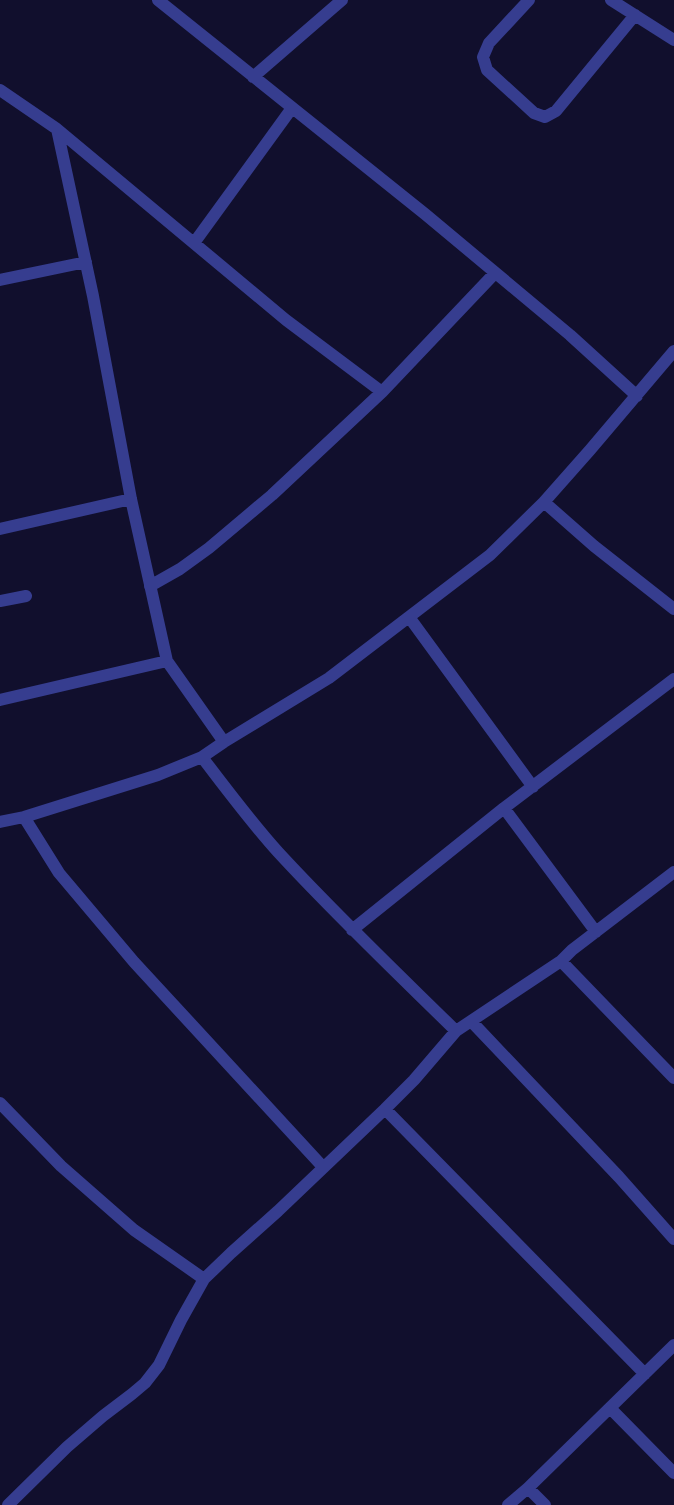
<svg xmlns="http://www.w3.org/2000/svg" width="674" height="1505" font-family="'Alegreya Sans',sans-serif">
<rect width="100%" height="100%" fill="#110f2d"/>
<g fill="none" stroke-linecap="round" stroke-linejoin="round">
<!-- minor -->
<path stroke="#363d8f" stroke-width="12" d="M158 0 425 214 570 335 637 396
M529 0 489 43 483 57 487 70 534 113 545 117 556 111 635 15
M611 0 674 40
M253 77 342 0
M0 90 57 129 286 320 382 392
M194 243 292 108
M0 280 86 262
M544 502 594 546 674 609
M0 529 131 499
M150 586 180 569 209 548 272 495 382 392 495 273
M0 601 26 596
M409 617 533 787
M167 661 224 742
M0 700 167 661 131 499 93 296 57 129
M202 757C227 790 251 822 278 852 335 914 396 972 456 1031
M504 808 596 932
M24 817 59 873 134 962 323 1167
M0 822 24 817 158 775 202 757 224 742 329 678 490 555 544 502 590 450 674 351
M352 930 504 808 674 679
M561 961 674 1078
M471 1021 619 1177 674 1239
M0 1103 61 1166 134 1230 204 1279
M385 1109 645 1374
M610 1408 674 1473
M528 1488 545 1505
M8 1505 67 1447 103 1416 132 1394 145 1383 159 1365 181 1320 204 1279 231 1253 278 1211 385 1109 414 1080 456 1031 561 961 572 950 674 872
M508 1505 528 1488 674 1345"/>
</g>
</svg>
